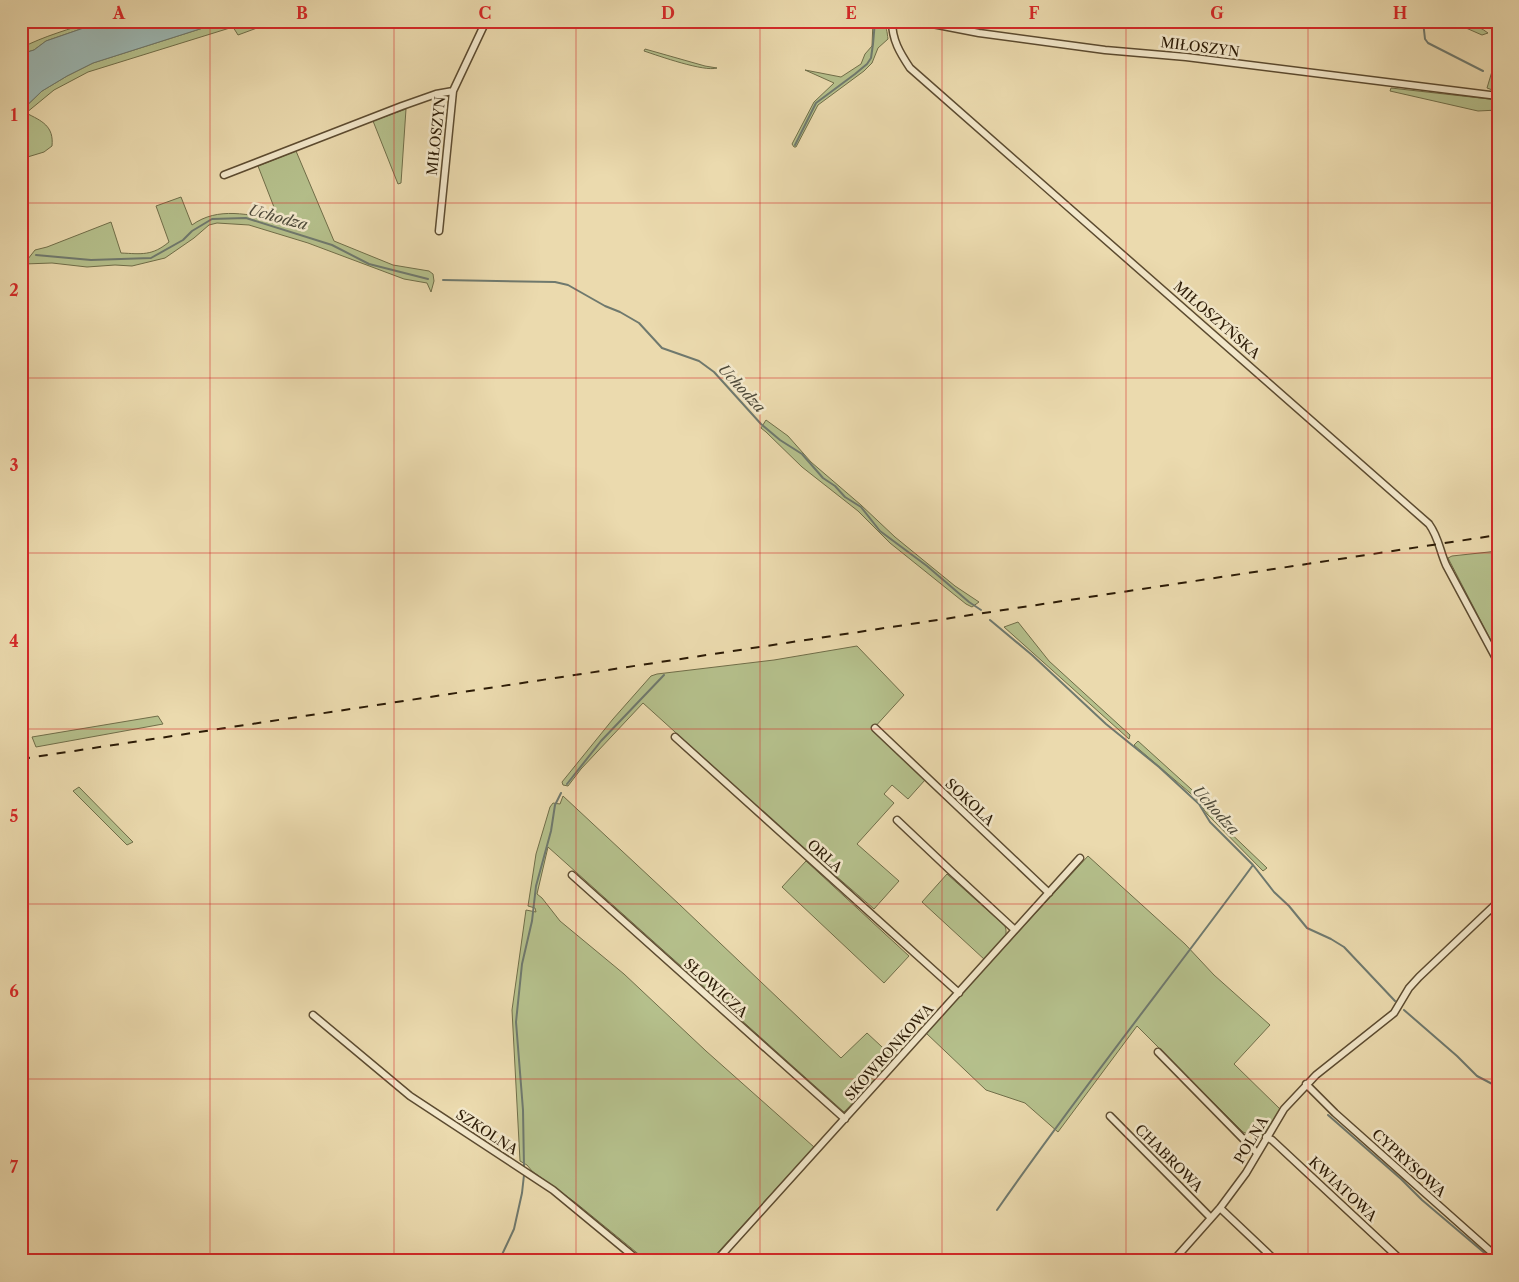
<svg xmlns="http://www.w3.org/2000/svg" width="1519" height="1282" font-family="'Libre Caslon Text',serif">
<rect width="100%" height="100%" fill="#ebdaae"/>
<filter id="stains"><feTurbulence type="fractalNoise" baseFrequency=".004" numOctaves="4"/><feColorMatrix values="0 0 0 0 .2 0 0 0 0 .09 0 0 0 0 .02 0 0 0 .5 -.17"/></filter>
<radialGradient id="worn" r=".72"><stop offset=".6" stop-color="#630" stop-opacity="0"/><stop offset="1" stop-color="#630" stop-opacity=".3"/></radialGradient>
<!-- green -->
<path fill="#b5c08c" stroke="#706e49" d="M94 21H104L46 41 34 50 21 54V48C44 36 70 29 94 21Z
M225 21H276L238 35 233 27 88 72 54 90 26 113C42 121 54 126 52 146L44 152 21 159V111L42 91 67 76 93 63Z
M873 21H882C887 27 887 32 888 39L878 48 872 63 864 71 818 105 796 147H794L792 144 814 102 834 83 805 70 841 77 861 64 865 54 872 46Z
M1450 21C1465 21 1476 24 1488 33L1482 35Z
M645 49 705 66 717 68C704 72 659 56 644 51Z
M1496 58H1498V92L1487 88Z
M1391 88 1498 100V110L1478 111 1390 91Z
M406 109 401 183 398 184 373 121Z
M296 151 334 241 393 265 429 271 433 274 434 281 431 292 427 283 404 279 308 243 249 225 217 223 209 225 194 238 165 258 132 266 115 265 87 267 52 263 24 264 35 250 47 247 111 222 121 253C142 254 152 256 169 242L156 206 181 197 192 225C218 206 249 215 279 220L258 166Z
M766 420 788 436 811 462 861 505 895 537 955 586 979 602 972 607 966 604 890 543 858 511 802 467 766 432 761 428Z
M1498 551V654L1448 558 1452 556Z
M1018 622 1049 661 1130 735 1129 739 1004 627Z
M857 646 904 695 873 729 925 780 908 799 892 785 884 794 894 803 857 844 899 881 874 909 790 836 643 703 581 769 568 786 563 785 562 782 613 719 651 676 657 674 774 660Z
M158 716 163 724 36 747 32 737Z
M1138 741 1201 798 1221 824 1267 868 1263 871 1207 814 1196 798 1134 745Z
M79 787 129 838 133 842 127 845 73 791Z
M563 796 680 905 841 1058 867 1033 895 1059 844 1112 548 847 537 894 542 898 560 921 624 974 706 1051 814 1147 710 1261H647L576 1203 532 1171 527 1165 520 1161 512 1010 526 910 536 912 535 908 528 906 536 854 550 807 553 803 560 804Z
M1088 856 1185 944 1214 975 1270 1025 1234 1064 1281 1110 1260 1139 1243 1132 1137 1026 1058 1132 1025 1103 986 1090 926 1033Z
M806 861 909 956 884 983 782 887Z
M947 874 1005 926 1006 930V936L985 960 922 902Z"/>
<!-- water -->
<path fill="#9cb8b4" stroke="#6f796e" d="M104 21H225L93 63 67 76 42 91 21 111V54L34 50 46 41Z"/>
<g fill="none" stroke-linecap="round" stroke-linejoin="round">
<!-- stream -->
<path stroke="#6f796e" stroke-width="2" d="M1423 21 1425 39 1428 43 1483 71
M1496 77H1498
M795 145 816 103 855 74 867 64 871 58 873 44 875 21
M21 252H25
M36 255 91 260 151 258 183 240 192 231 212 219 246 218 332 245 369 264 428 279
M443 280 555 282 568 285 605 306 620 312 639 323 662 348 699 361 714 372 761 424 780 440 802 454 823 478 835 486 845 497 861 507 880 531 927 566 969 602 981 610
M990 620 1032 655 1106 724 1159 767 1199 804 1210 822 1253 865 1274 892 1289 906 1307 928 1331 939 1344 947 1395 1001
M567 784 601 741 664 675
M1404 1010 1457 1056 1477 1076 1498 1087
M1328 1115 1401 1179 1422 1200 1494 1261
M524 1167 523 1110 516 1022 522 964 532 921 536 886 551 831 555 805 561 793
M997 1210C1079 1092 1168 981 1253 865
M499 1261 514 1229 522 1193 524 1175"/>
<defs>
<path id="street" d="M892 21C892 40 900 53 910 68L1429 524C1439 538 1439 549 1446 565L1498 662
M917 21 979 33 1105 50 1186 57 1498 96
M224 175 402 106 436 94 453 91
M439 231 453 91 486 21
M875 728 1049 893
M675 737 959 993
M897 820 952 872 1015 930
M572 875 845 1119
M313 1015 410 1096 553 1190 639 1261
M1158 1052 1257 1153
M1306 1084 1335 1113 1498 1258
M1110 1116 1211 1218
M1266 1137 1272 1140 1402 1261
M1220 1208 1276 1261
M716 1261 1080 858
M1173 1261 1220 1208 1246 1173 1284 1109 1316 1075 1394 1013 1409 988 1419 977 1498 902"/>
</defs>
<!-- street casing -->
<use href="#street" stroke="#5c4b30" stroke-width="9"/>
<!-- street -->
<use href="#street" stroke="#f2e7ca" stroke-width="6"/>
<!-- rail -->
<path stroke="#2c1b06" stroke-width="2" stroke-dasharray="9 9" stroke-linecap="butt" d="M21 759 1498 535"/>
</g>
<!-- grid -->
<path fill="none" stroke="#d62828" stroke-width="1" stroke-opacity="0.55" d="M210 21V1261M394 21V1261M576 21V1261M760 21V1261M942 21V1261M1126 21V1261M1308 21V1261M21 203H1498M21 378H1498M21 553H1498M21 729H1498M21 904H1498M21 1079H1498"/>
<g text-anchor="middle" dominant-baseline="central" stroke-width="5" stroke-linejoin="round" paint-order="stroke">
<!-- street labels -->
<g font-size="14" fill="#2c1b06" stroke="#f2e7ca">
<text transform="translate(1200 47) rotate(7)">MIŁOSZYN</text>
<text transform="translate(436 136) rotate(-84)">MIŁOSZYN</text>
<text transform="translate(1217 320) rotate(41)">MIŁOSZYŃSKA</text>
<text transform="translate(970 802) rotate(43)">SOKOLA</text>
<text transform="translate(825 856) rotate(42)">ORLA</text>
<text transform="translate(716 988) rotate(42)">SŁOWICZA</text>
<text transform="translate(889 1052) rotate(-48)">SKOWRONKOWA</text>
<text transform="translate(487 1132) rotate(33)">SZKOLNA</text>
<text transform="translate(1251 1140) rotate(-59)">POLNA</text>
<text transform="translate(1169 1158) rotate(45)">CHABROWA</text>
<text transform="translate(1409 1163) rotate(42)">CYPRYSOWA</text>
<text transform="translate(1343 1189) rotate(43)">KWIATOWA</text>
</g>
<!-- water labels -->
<g font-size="15" font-style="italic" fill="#4e4a3a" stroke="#f2e7ca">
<text transform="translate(278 217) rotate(15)">Uchodza</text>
<text transform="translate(742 388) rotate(47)">Uchodza</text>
<text transform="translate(1216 810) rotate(48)">Uchodza</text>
</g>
</g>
<!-- margin -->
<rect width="1519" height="1282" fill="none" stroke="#ebdaae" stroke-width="55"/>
<rect x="28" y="28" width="1464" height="1226" fill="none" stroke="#d62828" stroke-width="2"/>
<g font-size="16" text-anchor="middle" font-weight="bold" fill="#d62828">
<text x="119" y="19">A</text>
<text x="302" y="19">B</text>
<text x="485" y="19">C</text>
<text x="668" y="19">D</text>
<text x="851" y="19">E</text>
<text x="1034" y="19">F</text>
<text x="1217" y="19">G</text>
<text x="1400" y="19">H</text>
<text x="14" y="121">1</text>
<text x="14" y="296">2</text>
<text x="14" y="471">3</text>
<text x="14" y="647">4</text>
<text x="14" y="822">5</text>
<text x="14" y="997">6</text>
<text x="14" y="1173">7</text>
</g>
<rect width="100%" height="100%" filter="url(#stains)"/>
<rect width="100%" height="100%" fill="url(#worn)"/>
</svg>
